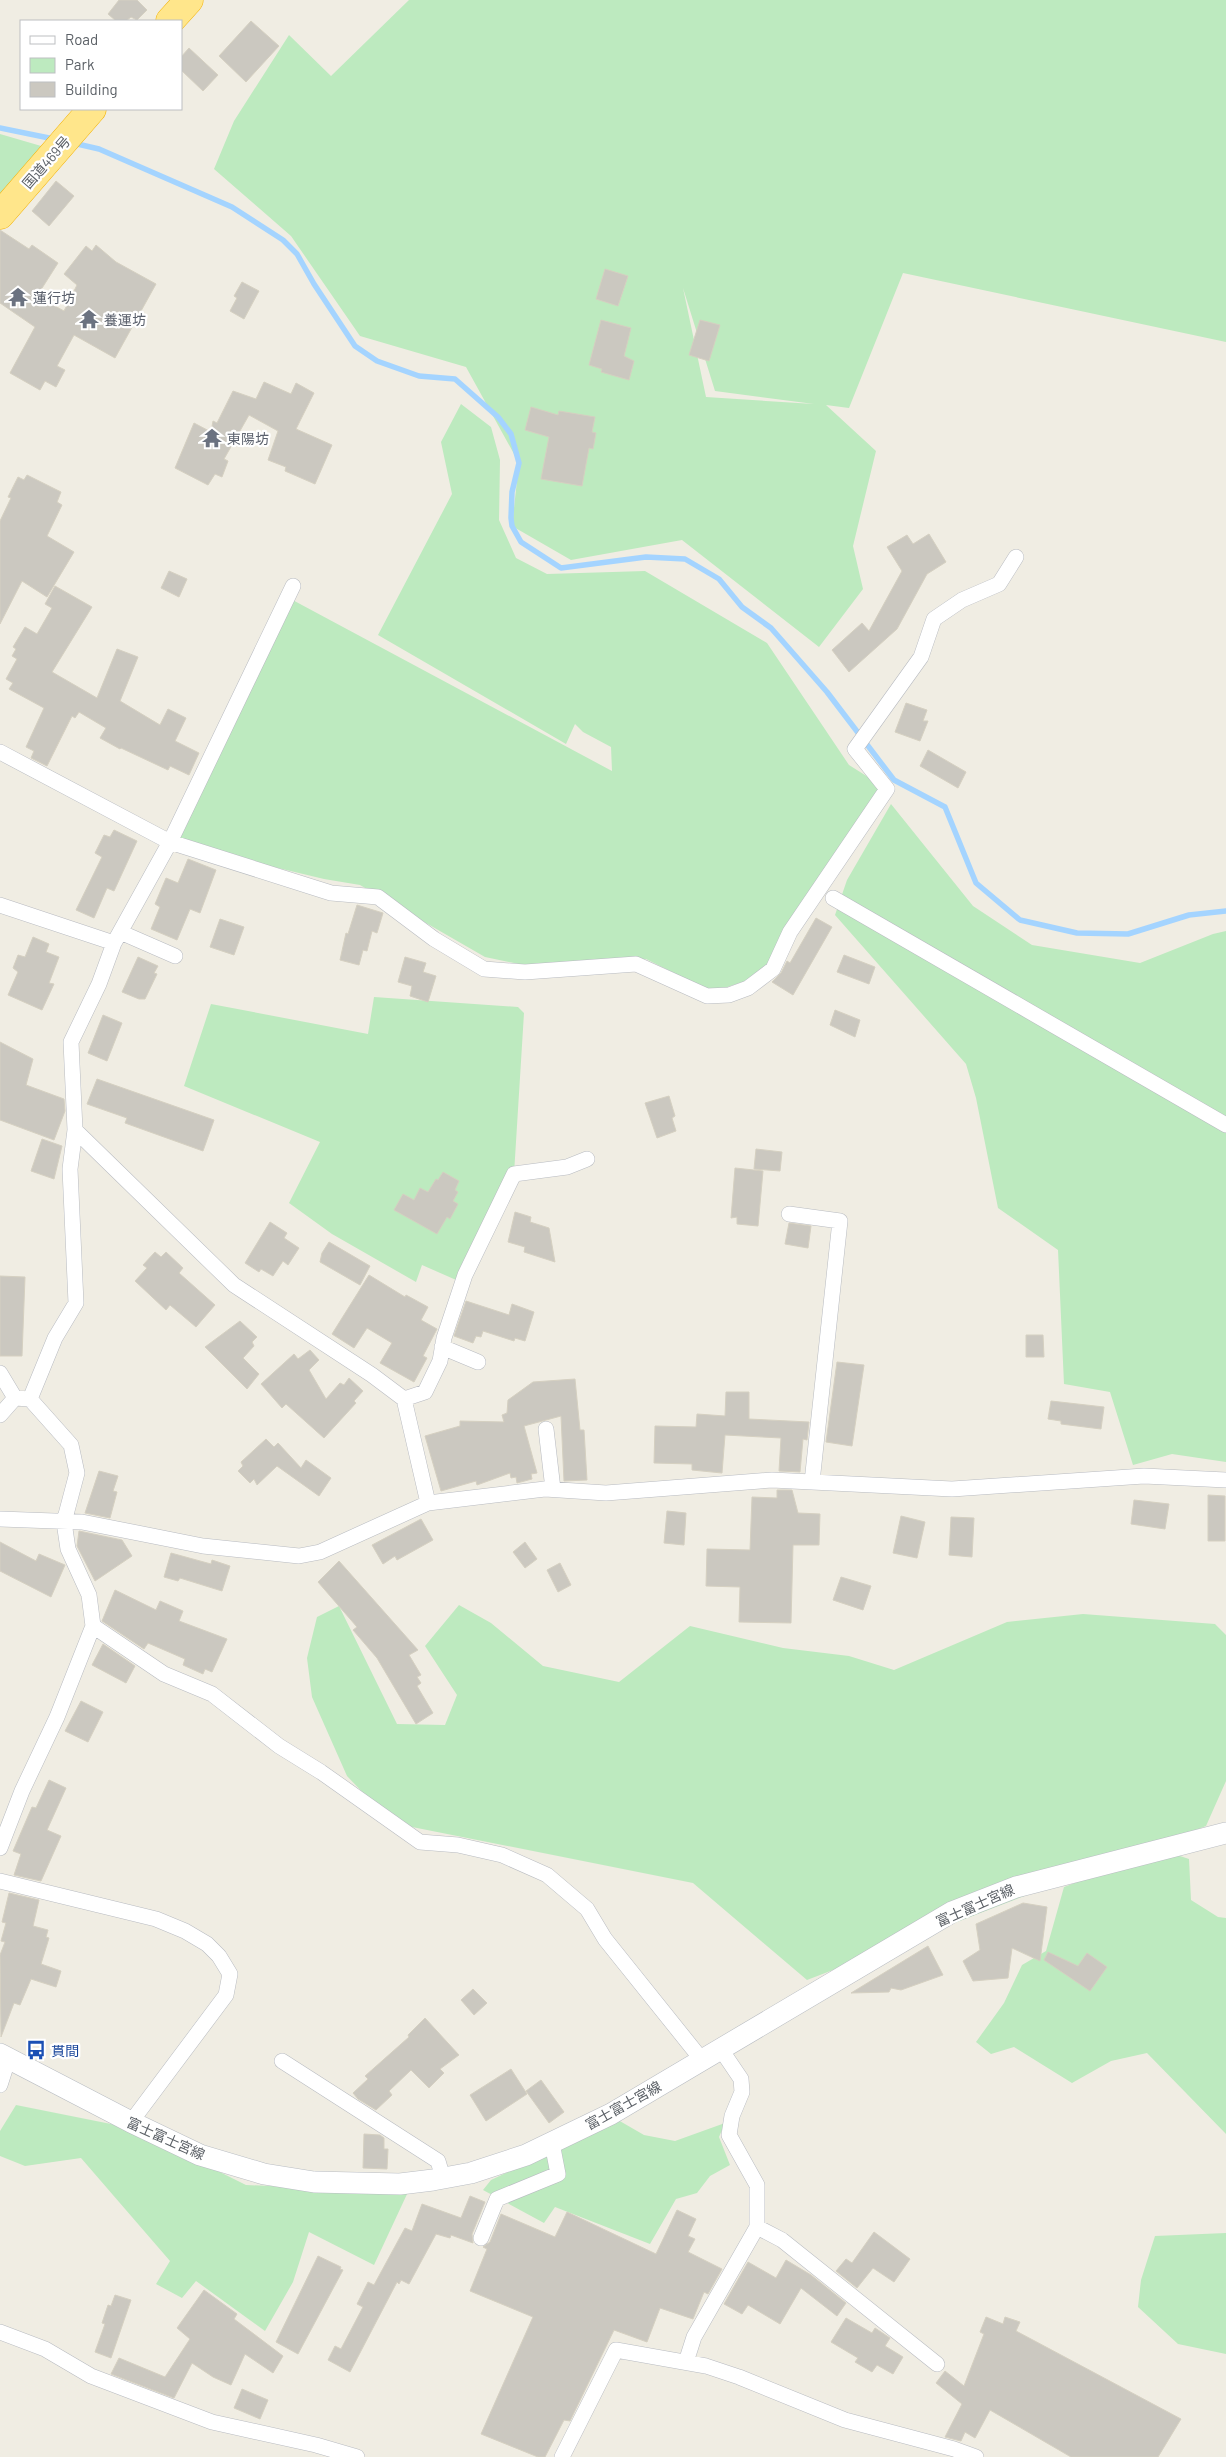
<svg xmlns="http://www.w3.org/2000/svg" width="1226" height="2457" font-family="Barlow,'Noto Sans JP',sans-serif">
<rect width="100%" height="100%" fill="#f0ede3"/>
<!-- green -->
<path fill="#bdeabf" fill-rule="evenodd" d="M409 0H1226V342L903 273 849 408 826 405 876 451 853 546 863 589 819 647 682 540 571 560 512 526 519 463 466 367 360 336 291 236 214 169 234 121 289 35 331 76ZM683 288 715 391 814 404 706 397Z
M0 134 48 148 0 201Z
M461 404 491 427 500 460 499 520 516 558 547 574 645 571 767 643 849 765 887 789 764 975 712 992 646 959 591 962 548 970 485 957 360 885 324 879 170 842 287 597 612 771 611 747 583 732 575 724 566 744 378 635 452 494 441 442Z
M891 804 973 906 1032 945 1140 963 1213 934 1226 931V1462L1172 1454 1133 1465 1110 1392 1064 1384 1058 1250 998 1208 976 1098 966 1064 835 915 847 880Z
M374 997 518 1007 524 1013 514 1174 463 1283 422 1265 416 1282 332 1234 289 1203 320 1142 184 1086 211 1004 368 1034Z
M459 1605 491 1623 543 1666 619 1682 690 1626 783 1648 849 1656 894 1670 1007 1622 1083 1614 1215 1624 1226 1635V1781L1206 1826 807 1980 693 1883 392 1823 347 1776 312 1697 307 1658 317 1617 339 1606 397 1724 445 1725 457 1695 425 1646Z
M1162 1850 1189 1859 1191 1900 1218 1917 1226 1918V2134L1147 2053 1111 2061 1072 2083 1014 2047 991 2054 976 2042 1004 2003 1022 1965 1046 1951 1064 1887Z
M16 2105 131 2128 246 2185 408 2192 374 2265 309 2232 293 2282 265 2331 196 2281 182 2298 156 2284 170 2261 81 2158 25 2166 0 2156V2131Z
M618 2120 644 2135 675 2141 725 2123 719 2137 730 2165 710 2176 697 2193 676 2199 650 2244 555 2207 544 2223 483 2190 491 2180Z
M1226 2233V2354L1178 2344 1138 2307 1141 2280 1155 2236Z"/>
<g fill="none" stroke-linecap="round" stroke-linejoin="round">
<!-- stream -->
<path stroke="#a4d4ff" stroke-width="5.5" d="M0 128 54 139
M73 143 99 149 232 207 283 240 297 254 314 284 355 346 377 361 419 376 455 379 498 417 511 434 519 463 512 492 511 518 512 526 521 542 561 568 646 557 685 559 719 579 742 607 771 628 827 692 894 780 945 807 976 883 1020 920 1077 933 1128 934 1189 915 1226 911"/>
</g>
<!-- building -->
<path fill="#cbc8c0" stroke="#d5d0c1" d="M119 0H137L147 10 137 20 131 17 126 21H116L108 14Z
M251 21 279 46 246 82 219 56Z
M189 48 218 75 203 91 181 70V57Z
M56 181 74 196 49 226 32 211Z
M0 230 29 249 32 245 58 263 37 296 64 311 77 285 64 274 86 246 92 251 96 245 116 262 156 284 115 358 74 335 57 366 65 370 56 387 45 381 40 390 10 373 35 327 0 303Z
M605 269 628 276 618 306 596 299Z
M242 282 259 291 244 319 230 311 237 298 234 296Z
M601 320 631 328 624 356 634 361 629 380 601 372 602 369 589 365Z
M700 320 720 325 709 361 689 355Z
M264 382 291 394 296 383 314 393 296 429 332 445 315 484 285 471 286 467 268 460 278 431 249 415 224 459 228 461 222 477 215 474 208 485 175 468 194 423 211 432 213 421 217 423 233 391 256 399Z
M531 407 558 415 559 411 595 417 592 432 596 433 593 449 589 448 582 486 541 479 549 437 525 430Z
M27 475 61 492 57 502 62 505 47 536 74 552 47 597 22 581 0 624V521L11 498 8 497 18 477 24 480Z
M929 534 946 562 927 574 897 629 849 672 832 650 862 623 869 631 902 571 887 547 907 535 913 544Z
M169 571 187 579 179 597 161 588Z
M55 586 92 607 52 672 97 698 117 649 138 657 120 701 160 725 168 709 186 718 175 741 199 753 189 775 170 766 168 770 121 748 120 749 100 738 106 728 79 712 75 718 72 716 47 766 31 758 34 751 26 747 44 708 9 689 13 683 6 679 17 659 12 656 16 649 13 647 25 627 37 634 52 608 45 604Z
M906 703 927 710 923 721H928L920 741 895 732Z
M928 750 966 772 958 788 920 766Z
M114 830 137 841 114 891 107 888 94 918 76 910 102 857 95 853 104 835 110 837Z
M188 859 216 870 200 913 190 909 177 940 151 929 160 907 155 904 166 878 178 883Z
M357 905 383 913 377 933 372 931 367 951 363 950 359 965 340 960 346 933 348 934Z
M816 918 832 927 793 995 772 982 781 973 787 961 790 963Z
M220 919 244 927 234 955 210 947Z
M33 937 49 944 46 952 59 957 49 983 54 984 42 1010 8 995 18 972 13 968 18 955 25 957Z
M844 955 875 967 869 984 837 972Z
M138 957 158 966 154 973 157 974 145 999H139L122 992Z
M405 957 426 963 423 972 436 976 428 1002 410 996 412 986 398 982Z
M835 1010 860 1020 855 1037 830 1025Z
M103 1015 122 1023 107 1061 88 1053Z
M0 1042 33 1059 26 1085 64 1099 65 1111 54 1140 0 1120Z
M97 1079 214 1120 203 1151 125 1123 127 1118 87 1104Z
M669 1096 675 1116 672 1118 676 1131 657 1138 645 1103Z
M42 1139 62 1146 54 1179 31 1171Z
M756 1149 782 1152 780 1171 754 1169Z
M735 1168 763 1171 758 1226 737 1224V1217L731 1218Z
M443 1172 459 1181 455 1190 458 1192 453 1201 458 1204 450 1219 447 1217 437 1234 394 1210 403 1194 414 1200 420 1188 428 1192 436 1179 438 1180Z
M515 1212 531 1217 530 1222 549 1228 555 1262 524 1252 525 1247 508 1242Z
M270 1222 287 1233 284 1238 299 1248 288 1265 283 1261 273 1276 261 1269 259 1272 245 1263Z
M789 1223 811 1226 808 1248 785 1244Z
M329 1242 370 1266 360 1285 320 1262 322 1253Z
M155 1252 161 1257 166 1252 183 1268 179 1273 215 1305 196 1327 170 1305 166 1310 135 1281 147 1268 143 1265Z
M369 1275 405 1297 406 1295 428 1307 421 1320 437 1329 423 1356 427 1358 414 1382 380 1363 392 1343 367 1328 354 1348 332 1334Z
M0 1276 25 1277 22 1356H0Z
M466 1301 509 1315 512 1304 534 1312 525 1341 515 1338 514 1341 483 1331 481 1337 476 1336 473 1343 454 1336Z
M240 1321 257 1337 252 1342 254 1346 243 1358 259 1374 247 1389 205 1347Z
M1026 1335H1043L1044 1357H1026Z
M310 1350 319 1360 309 1370 326 1399 340 1383 344 1385 349 1378 363 1391 354 1401 356 1403 324 1438 286 1404 282 1408 261 1384 294 1354 298 1359Z
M837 1362 864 1365 852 1446 826 1442Z
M575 1379 580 1430H584L587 1480 564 1481 561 1416 524 1426 537 1473 531 1474 532 1479 517 1483 516 1477 511 1478 510 1473 477 1485 476 1481 441 1491 425 1436 460 1426V1421L504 1422 502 1415 507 1413 508 1400 533 1382Z
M726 1392H749V1419L809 1422 807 1440 803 1439 800 1472 779 1471 781 1438 725 1435 722 1473 692 1470V1464L654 1463 655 1426 696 1427 697 1414 725 1416Z
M1051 1401 1104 1407 1101 1429 1061 1424V1421L1048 1419Z
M266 1439 274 1447 278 1443 301 1468 306 1460 331 1478 319 1496 277 1466 257 1485 254 1479 250 1483 238 1471 243 1466 241 1462Z
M99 1471 118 1476 113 1491 117 1492 110 1518 85 1513Z
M777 1490H792L798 1513 820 1514 819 1545H793L791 1623 739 1622 740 1587 706 1586 707 1549 750 1550 752 1497 777 1498Z
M1208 1495 1225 1496V1541H1208Z
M1134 1500 1169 1504 1165 1529 1131 1524Z
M667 1511 686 1513 684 1545 664 1543Z
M901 1516 925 1522 917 1558 893 1553Z
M951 1517 974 1518 972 1557 949 1555Z
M421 1519 433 1540 397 1560 395 1556 383 1564 372 1545Z
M79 1531 122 1540 132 1556 95 1581 77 1546Z
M0 1542 36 1561 39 1554 65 1565 51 1597 0 1571Z
M525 1542 537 1559 525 1568 513 1552Z
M171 1553 211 1564 212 1560 230 1566 222 1591 180 1578 178 1581 164 1577Z
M339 1561 418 1650 409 1655 421 1675 417 1677 421 1683 417 1686 433 1713 416 1724 377 1658 353 1630 357 1627 318 1582Z
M560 1563 571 1585 558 1592 547 1570Z
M841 1577 871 1586 863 1610 833 1600Z
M115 1590 156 1610 160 1601 183 1611 179 1621 227 1639 212 1672 205 1669 203 1674 183 1665 185 1659 148 1643 144 1649 102 1621Z
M103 1644 135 1666 126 1683 92 1665Z
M81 1701 103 1712 88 1742 65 1731Z
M49 1780 66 1788 47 1830 61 1836 41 1881 14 1875 21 1854 13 1851 32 1807 36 1808Z
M9 1893 39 1900 33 1926 48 1930 46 1937 49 1938 41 1964 61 1971 56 1987 31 1979 20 2005 14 2003 1 2037 0 1955 5 1942 1 1941 6 1923 2 1922Z
M1023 1903 1047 1907 1040 1961 1012 1948 1008 1978 973 1981 963 1961 980 1950 976 1924Z
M928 1946 943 1975 901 1990 891 1988 889 1992 851 1993Z
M1048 1952 1078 1966 1087 1953 1107 1967 1090 1991 1044 1960Z
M473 1989 487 2003 474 2015 461 2000Z
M425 2018 459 2055 440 2069 444 2073 429 2088 411 2070 389 2091 392 2095 376 2110 358 2099 353 2093 368 2079 365 2076 409 2037 408 2035Z
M511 2069 527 2094 486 2121 470 2095Z
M541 2080 564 2112 549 2123 526 2091Z
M364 2134 380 2135 384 2138V2149H388L387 2169 363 2168Z
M470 2196 485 2202 472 2234 473 2243 451 2235 450 2238 436 2234 409 2284 401 2280 399 2284 397 2282 350 2372 328 2360 335 2346 341 2349 363 2307 357 2304 368 2282 374 2285 405 2228 412 2231 422 2204 461 2218Z
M677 2210 696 2219 688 2236 695 2239 688 2252 722 2269 708 2294 704 2292 693 2319 660 2308 647 2342 614 2330 570 2421 564 2420 545 2457H538L481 2434 533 2317 470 2291 487 2249 483 2247 490 2242 501 2214 555 2237 567 2212 656 2254Z
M874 2232 910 2259 894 2282 873 2268 857 2288 836 2271 846 2259 852 2263Z
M318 2256 341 2267 340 2269 343 2270 298 2354 276 2342Z
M786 2260 811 2275 846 2303 837 2316 801 2288 780 2324 748 2305 742 2314 724 2304 748 2262 776 2278Z
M204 2290 237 2314 234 2319 283 2356 273 2373 245 2354 231 2385 213 2377 192 2363 174 2398 111 2374 119 2358 165 2377 190 2339 177 2328Z
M115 2295 131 2300 111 2358 95 2352 105 2324 102 2323 108 2305 111 2306Z
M986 2317 1003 2324 1005 2317 1020 2322 1016 2331 1181 2419 1158 2457H1071L990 2410 975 2438 965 2432 961 2441 945 2437 962 2404 936 2383 945 2371 964 2386 984 2334 980 2332Z
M846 2318 872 2333 875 2328 890 2338 885 2346 903 2357 893 2374 877 2365 872 2372 855 2362 858 2358 831 2342Z
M242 2389 268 2400 260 2419 234 2408Z"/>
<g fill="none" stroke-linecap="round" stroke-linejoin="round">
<defs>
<path id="street" d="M0 752 170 842 331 893 378 897 434 939 484 969 525 972 636 964 707 996 729 995 748 988 773 969 790 932 887 789 855 749 921 657 934 619 962 600 999 584 1016 557
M833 898 1226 1125
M0 905 114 943
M120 932 175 956
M75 1130 234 1285 372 1375 404 1399 428 1503
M789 1214 840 1221 812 1482
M442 1347 478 1362
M0 1373 15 1398
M404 1399 425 1392 440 1361 444 1338 465 1275 514 1174 567 1167 587 1159
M0 1415 15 1398 30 1399
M546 1429 553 1489
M0 1519 82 1522 203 1546 299 1556 320 1552 428 1503 545 1489 606 1493 772 1480 952 1489 1144 1476 1226 1480
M93 1626 164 1674 212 1694 279 1746 321 1772 420 1842 458 1845 502 1855 547 1875 587 1909 605 1939 702 2060
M0 1848 22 1791 57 1717 93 1626 89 1595 68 1549 64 1522 77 1473 71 1445 30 1399 55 1338 76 1303 70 1169 75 1130 71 1042 99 984 114 943 170 842 293 586
M0 1881 156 1919 185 1931 207 1944 219 1956 230 1974 226 1995 131 2122
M282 2061 438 2161 443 2178
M0 2085 8 2060
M757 2227 782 2240 937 2364
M481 2238 497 2199 558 2174 552 2143
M0 2332 45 2349 91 2376 212 2422 316 2445 357 2457
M686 2362 694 2337 757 2227V2185L729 2135 732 2116 742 2092 741 2079 720 2048
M562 2457 616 2350 706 2366 739 2377 845 2420 954 2449 976 2457"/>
<path id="secondary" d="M0 2054 131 2122 200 2155 264 2174 314 2182 400 2184 433 2180 471 2173 526 2155 611 2114 952 1912 1016 1887 1226 1833"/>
<path id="highway" d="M170 21 189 0
M0 215 92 109"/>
</defs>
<!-- street casing -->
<use href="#street" stroke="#b8bbc1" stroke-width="16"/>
<!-- secondary casing -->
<use href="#secondary" stroke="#b9bdc3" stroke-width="22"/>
<!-- highway casing -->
<use href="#highway" stroke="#f3b000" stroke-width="29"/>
<!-- street -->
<use href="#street" stroke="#fff" stroke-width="15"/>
<!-- secondary -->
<use href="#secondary" stroke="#fff" stroke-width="21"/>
<!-- highway -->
<use href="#highway" stroke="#ffe68b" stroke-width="28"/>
</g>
<!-- icons -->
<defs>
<symbol id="temple-bare" viewBox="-9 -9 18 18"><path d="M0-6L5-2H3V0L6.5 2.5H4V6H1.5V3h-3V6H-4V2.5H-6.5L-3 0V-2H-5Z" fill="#6b7280" stroke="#fff" stroke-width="2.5" paint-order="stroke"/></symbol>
<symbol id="bus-bare" viewBox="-9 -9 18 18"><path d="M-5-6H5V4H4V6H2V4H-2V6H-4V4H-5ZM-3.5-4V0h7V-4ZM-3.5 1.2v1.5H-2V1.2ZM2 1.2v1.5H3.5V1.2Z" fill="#1a4fb4" stroke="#fff" stroke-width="2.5" paint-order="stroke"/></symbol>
</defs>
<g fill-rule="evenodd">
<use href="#temple-bare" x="4" y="283" width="28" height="28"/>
<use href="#temple-bare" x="75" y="305" width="28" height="28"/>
<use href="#temple-bare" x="198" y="424" width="28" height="28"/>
<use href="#bus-bare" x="22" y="2036" width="28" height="28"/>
</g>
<g text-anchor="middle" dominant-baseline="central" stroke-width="4.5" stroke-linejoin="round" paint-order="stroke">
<!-- street labels -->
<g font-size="14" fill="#5b6066" stroke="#fff">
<text transform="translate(46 162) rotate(-49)">国道469号</text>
<text transform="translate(975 1905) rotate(-24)">富士富士宮線</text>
<text transform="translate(623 2105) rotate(-29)">富士富士宮線</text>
<text transform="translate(166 2138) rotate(24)">富士富士宮線</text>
</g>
<!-- worship labels -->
<g font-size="14" fill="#5b616d" stroke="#fff" text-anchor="start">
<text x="33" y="297">蓮行坊</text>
<text x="104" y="319">養運坊</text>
<text x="227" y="438">東陽坊</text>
</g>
<!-- transit labels -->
<g font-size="14" fill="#164399" stroke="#fff" text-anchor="start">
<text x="51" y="2050">貫間</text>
</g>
</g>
<!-- legend -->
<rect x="20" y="20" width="162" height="90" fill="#ffffff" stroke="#bdbfc2"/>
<rect x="30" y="36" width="25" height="8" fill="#ffffff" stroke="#bdbfc2"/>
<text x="65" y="45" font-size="15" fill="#5b6066">Road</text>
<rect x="30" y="58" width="25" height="15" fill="#bdeabf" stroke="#bdbfc2"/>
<text x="65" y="70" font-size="15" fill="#5b6066">Park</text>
<rect x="30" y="82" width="25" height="15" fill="#cbc8c0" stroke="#bdbfc2"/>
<text x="65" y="95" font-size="15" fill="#5b6066">Building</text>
</svg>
